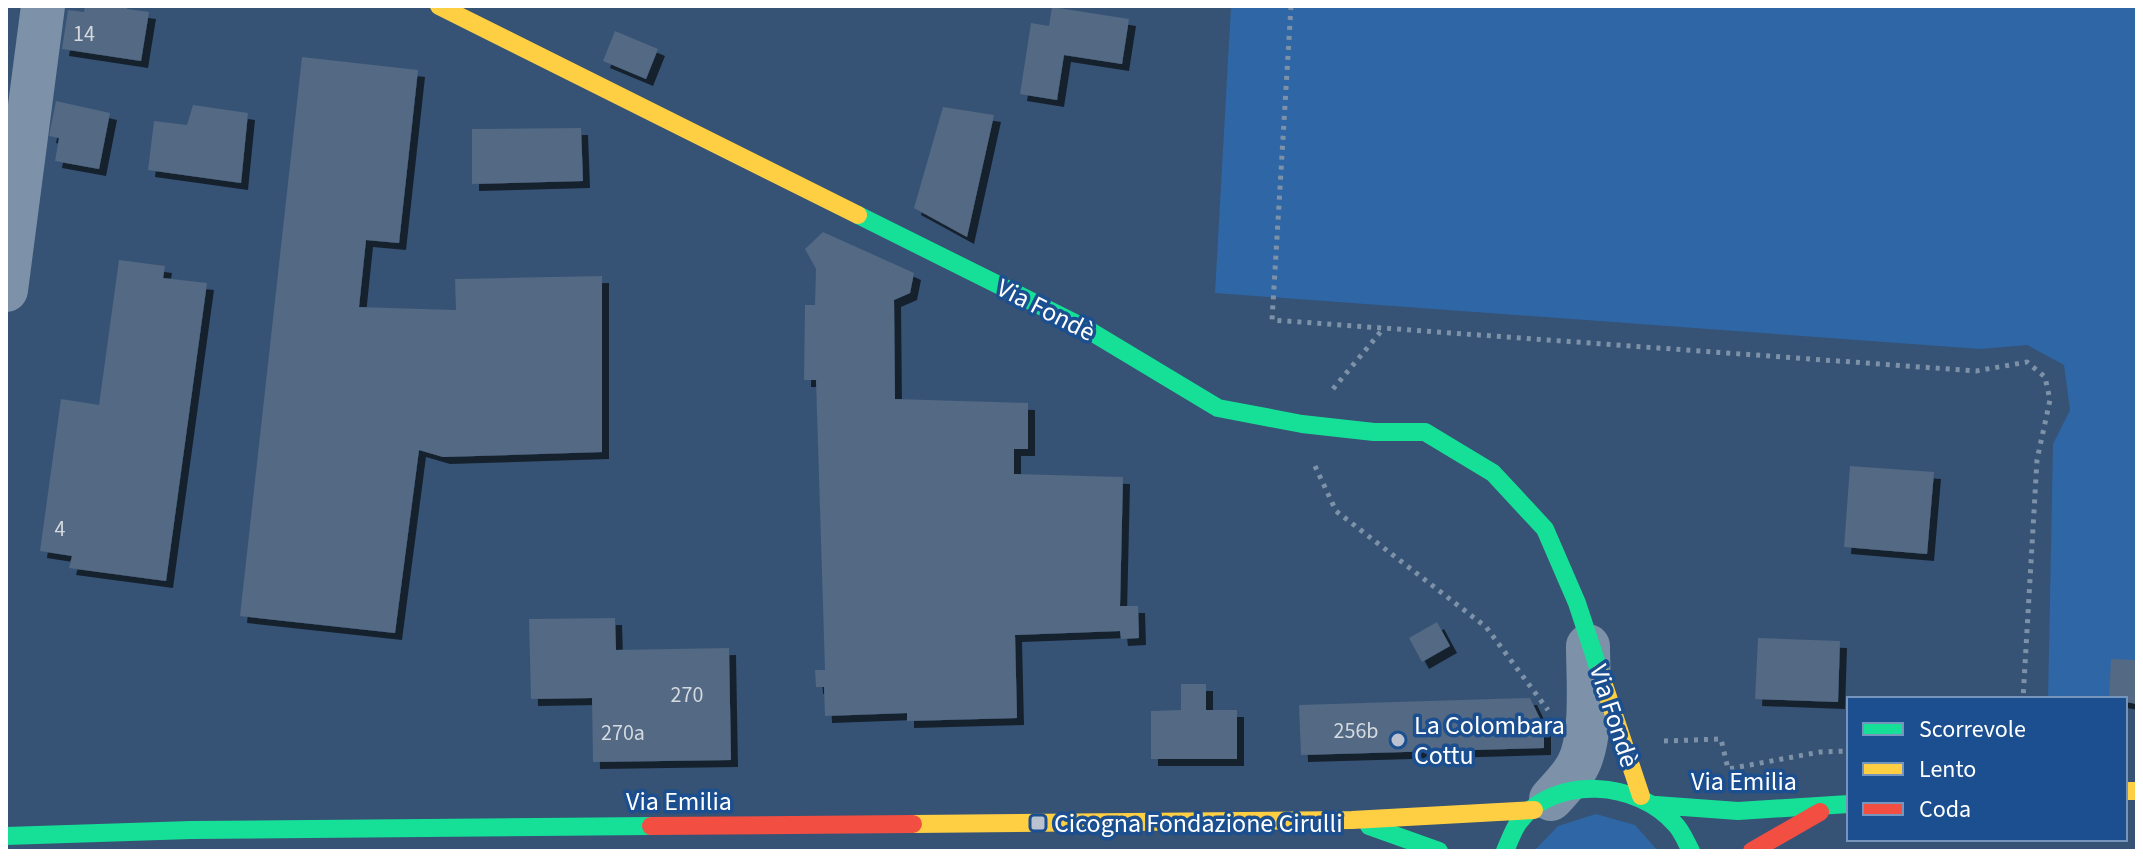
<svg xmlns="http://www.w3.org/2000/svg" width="2143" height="857" font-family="'Source Sans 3',sans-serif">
	<defs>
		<filter id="shadow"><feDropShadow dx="7" dy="7" stdDeviation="0" flood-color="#0009"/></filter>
	</defs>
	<rect width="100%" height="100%" fill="#365274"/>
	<path fill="#2f66a5" d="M1231,6H2137V702L2048,699L2053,444L2070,410L2064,365L2027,345L1980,349L1215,293Z
		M1596,814L1635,825L1658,851H1534L1558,826Z"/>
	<path fill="#526984" filter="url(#shadow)" d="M85,6H128L127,9L149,12L141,61L62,49L68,10L84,12Z
		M1052,7L1129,19L1122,64L1064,55L1057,100L1020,94L1031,23L1049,26Z
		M615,31L658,49L646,79L603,61Z
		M302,57L418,70L399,243L366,240L359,307L456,310L455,279L602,276V452L443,457L419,450L395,633L240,616Z
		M56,101L110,113L99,169L55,161L59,138L49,136Z
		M193,105L248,113L241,183L148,170L154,121L187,125Z
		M943,107L994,115L967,237L914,208Z
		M581,128L583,181L472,184V129Z
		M823,232L914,273L910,293L894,300L895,399L1028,403V449H1014V474L1123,477L1120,606H1138L1139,638L1121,639L1120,631L1015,635L1017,718L907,721V713L825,716L824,687H816L815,670H825L816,380H804L805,305H815L816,269L805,249Z
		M119,260L165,266L163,278L207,283L166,581L69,568L72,556L40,551L61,399L99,405Z
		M1850,466L1934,472L1927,554L1844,547Z
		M615,618L616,650L729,648L731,760L593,762L592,698L531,699L529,619Z
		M1437,622L1450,646L1422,662L1409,638Z
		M1758,638L1840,641L1838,702L1755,699Z
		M2111,659L2137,660V704L2109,699Z
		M1181,684H1206V710H1237V759H1151V711L1181,710Z
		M1530,698L1544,727V748L1301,755L1299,705Z"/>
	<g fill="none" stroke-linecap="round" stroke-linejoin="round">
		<path stroke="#7d92a8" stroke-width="5" stroke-dasharray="4 6" stroke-linecap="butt" d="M1291,6L1272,320L1976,371L2027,362L2045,377L2050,400L2037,460L2023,699
			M1333,389L1383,329
			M1315,466L1336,511L1486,627L1548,710
			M1664,741L1721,739L1728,769L1820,752L1849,751"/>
		<path stroke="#7d92a8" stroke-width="44" d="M6,290L43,6
			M1551,799C1559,790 1569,780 1575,770C1594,742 1588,680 1588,646"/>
		<path stroke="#16e098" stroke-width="18" d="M858,215L1085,328L1218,408L1302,424L1374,432H1425L1493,473L1545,529L1577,603L1600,673
			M1656,805L1738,811L1849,804
			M1369,826L1439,851
			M6,836L191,830L651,826
			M1505,851C1509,842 1513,830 1519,822C1555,774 1638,781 1675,824C1682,831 1686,842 1691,851"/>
		<path stroke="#ffcf43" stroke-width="18" d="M439,6L858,215
			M1600,673L1641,796
			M2125,791H2137
			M913,824L1352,820L1534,810"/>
		<path stroke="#f24e42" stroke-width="18" d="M651,826L913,824
			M1752,851L1820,812"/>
	</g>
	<g fill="#b9c2ce" stroke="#1b4f8f" stroke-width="3">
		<circle cx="1398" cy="740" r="8"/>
		<rect x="1030" y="815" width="16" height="16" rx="4"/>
	</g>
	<g text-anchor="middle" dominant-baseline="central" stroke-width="7" stroke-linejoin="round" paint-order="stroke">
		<g font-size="22" fill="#d4dae0">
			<text x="84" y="34">14</text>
			<text x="60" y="529">4</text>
			<text x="687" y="695">270</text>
			<text x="1356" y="731">256b</text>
			<text x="623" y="733">270a</text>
		</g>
		<g font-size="26" fill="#fff" stroke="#1b4f8f">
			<text transform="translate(1046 310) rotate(27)">Via Fondè</text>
			<text transform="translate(1614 716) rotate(72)">Via Fondè</text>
			<text x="1744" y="781">Via Emilia</text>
			<text x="679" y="801">Via Emilia</text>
		</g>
		<g font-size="26" fill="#fff" stroke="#1b4f8f" text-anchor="start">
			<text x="1414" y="725">La Colombara<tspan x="1414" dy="30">Cottu</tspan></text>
			<text x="1054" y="823">Cicogna Fondazione Cirulli</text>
		</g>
	</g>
	<rect width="2143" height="857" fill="none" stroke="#ffffff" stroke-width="16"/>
	<rect x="1847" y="697" width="280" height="144" fill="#1b4f8f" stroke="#7695bc" stroke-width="2"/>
	<rect x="1863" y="723" width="40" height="12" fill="#16e098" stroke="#7695bc" stroke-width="2"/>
	<text x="1919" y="737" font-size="24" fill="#ffffff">Scorrevole</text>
	<rect x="1863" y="763" width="40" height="12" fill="#ffcf43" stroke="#7695bc" stroke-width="2"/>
	<text x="1919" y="777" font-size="24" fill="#ffffff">Lento</text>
	<rect x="1863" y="803" width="40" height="12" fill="#f24e42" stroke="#7695bc" stroke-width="2"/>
	<text x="1919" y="817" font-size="24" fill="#ffffff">Coda</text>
</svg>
